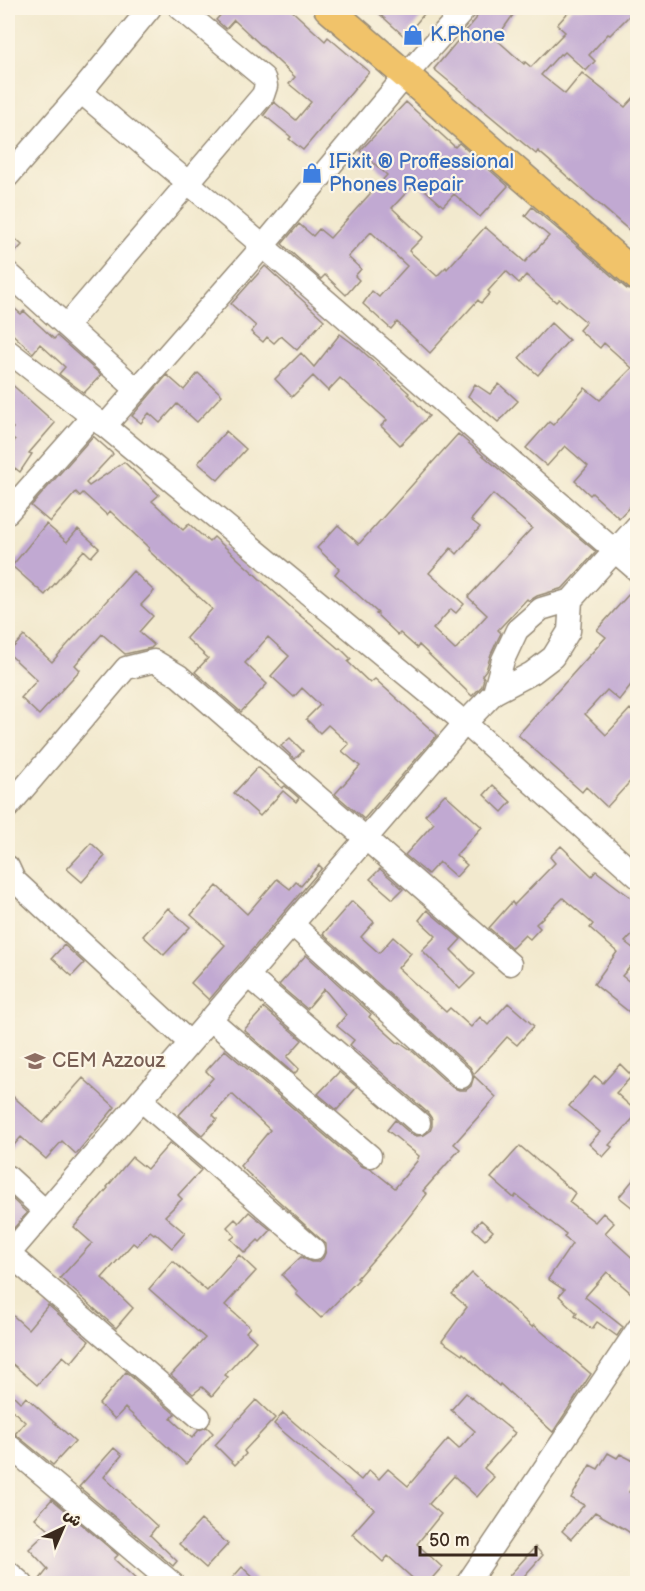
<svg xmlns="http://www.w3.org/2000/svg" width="645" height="1591" font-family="'Balsamiq Sans','Playpen Sans Arabic',sans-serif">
	<rect width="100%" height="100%" fill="#fcf5e5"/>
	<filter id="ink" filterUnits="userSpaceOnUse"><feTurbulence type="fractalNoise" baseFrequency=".0167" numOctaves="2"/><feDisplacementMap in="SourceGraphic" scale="12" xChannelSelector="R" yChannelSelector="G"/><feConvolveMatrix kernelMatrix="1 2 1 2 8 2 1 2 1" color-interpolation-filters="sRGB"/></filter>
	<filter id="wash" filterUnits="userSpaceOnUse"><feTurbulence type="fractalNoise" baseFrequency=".008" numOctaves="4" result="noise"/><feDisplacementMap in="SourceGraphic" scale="24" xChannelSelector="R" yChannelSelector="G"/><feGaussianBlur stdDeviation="1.35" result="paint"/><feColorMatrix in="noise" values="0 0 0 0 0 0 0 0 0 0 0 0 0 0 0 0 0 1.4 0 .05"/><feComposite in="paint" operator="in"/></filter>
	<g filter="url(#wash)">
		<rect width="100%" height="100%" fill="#f2e9ce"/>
		<g id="blocks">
			<path fill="#c1a9d2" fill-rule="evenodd" d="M220,8H289L325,41L328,37L369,72L303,150L289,139L291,137L264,115L274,102L296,120L311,102L289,84L295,77L234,20L226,29L216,20L224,11Z
				M373,8H429L405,37Z
				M479,8H518L496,39L524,64L525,62L531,67L565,32L557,25L572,8H637L610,35L608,34L589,55L595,61L586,71L565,52L562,55L560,54L541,75L565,94L582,73L625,107L638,93V238L538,151L536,154L434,69L476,19Z
				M406,102L455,147L459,143L508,186L480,217L454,194L443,206L416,182L392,208L423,237L409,251L437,276L446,267L447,269L485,227L525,262L549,236L525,216L532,207L627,289L638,293V498L619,518L592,493L590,495L575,481L588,466L565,446L547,466L526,448L549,422L553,425L585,388L600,400L632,368L604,343L600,348L579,330L586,322L559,299L556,302L526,275L519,283L506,271L488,291L490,293L481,303L478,300L430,353L397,322L391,329L363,304L372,291L379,297L407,266L371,232L348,257L361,269L355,276L359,280L346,295L325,275L321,279L282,244L299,224L313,236L319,229L330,238L387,175L360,151Z
				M8,232L22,245L8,260Z
				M265,266L324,320L297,350L281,336L274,343L267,337L263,342L251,332L256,326L231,304Z
				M8,303L21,314L24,311L54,339L57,336L101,375L84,393L59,374L65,367L40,344L33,353L8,330Z
				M551,323L569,340L538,375L519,358Z
				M340,334L359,348L409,393L408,394L429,416L400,445L381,426L387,420L340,378L328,391L313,376L292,397L275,379L301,353L314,367Z
				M198,373L222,395L197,422L177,404L160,423L149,413L141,423L132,416L167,375L184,390Z
				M8,381L55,423L29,453L32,454L20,472L15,468L8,477V451L15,440L8,434L13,428L8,422Z
				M475,384L490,394L499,384L518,401L498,422L468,396Z
				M226,431L246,449L218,480L198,463Z
				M458,434L596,552L563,588L537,596L529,601L527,599L498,630L501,633L491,654L486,670L482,675L484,678L482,686L472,696L419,645L417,648L400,633L398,635L376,614L378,613L335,574L339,569L317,548L338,525L359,544ZM493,494L532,528L468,597L487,615L455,650L433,629L451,609L456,613L464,604L429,573L451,548L457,554L480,527L471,520Z
				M93,436L113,454L86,483L89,486L124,462L159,495L152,501L183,530L189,524L209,542L214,537L295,611L339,649L340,648L351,659L348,662L370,683L375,679L437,735L364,819L335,794L360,766L342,751L349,744L328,725L320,733L306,719L320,705L302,688L294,697L271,676L289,656L268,637L245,663L267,684L241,712L195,672L208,658L186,638L212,609L148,550L149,548L110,511L107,515L83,493L80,496L76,492L50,522L31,506Z
				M46,524L67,542L78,529L99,548L91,557L84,550L45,595L12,566Z
				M133,571L154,591L141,605L153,616L139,632L154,645L151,648L125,654L102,634L75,665L80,670L39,715L21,698L37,680L8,653L24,636L52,662Z
				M638,584V676L619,700L607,690L585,714L606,735L630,709L638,716V773L607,807L586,787L582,792L518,735L606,637L597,630Z
				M290,738L303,751L295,759L281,746Z
				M258,767L282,788L285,786L299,798L296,802L283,791L260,816L234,793Z
				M493,785L511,802L502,812L484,795Z
				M445,794L482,827L456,855L467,865L456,877L439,862L428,874L405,855L434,823L425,815Z
				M91,843L105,856L82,882L67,869Z
				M561,846L592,876L596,871L638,903V928L625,942L638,952V958L622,976L638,988V1019L594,984L617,952L590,928L593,924L563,898L536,924L540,928L530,939L525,935L512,948L489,928L512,902L514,905L555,863L550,857Z
				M319,865L322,868L209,1000L191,983L225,945L191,915L217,886L247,914L277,879L290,889L296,882L301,886Z
				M380,869L403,889L393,899L370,879Z
				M352,901L374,922L361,937L379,953L393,937L411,953L398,968L446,1012L450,1008L471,1027L480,1017L488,1025L508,1003L534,1026L517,1045L507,1037L474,1074L470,1067L323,934Z
				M168,908L190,927L164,955L143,936Z
				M427,910L461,939L451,950L475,974L460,989L422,950L436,936L419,920Z
				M64,945L84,963L72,976L52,958Z
				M306,955L371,1014L369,1017L398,1043L400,1042L411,1050L452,1087L459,1090H466L471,1086L474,1076L496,1097L454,1144L460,1149L423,1191L427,1194L394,1236L357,1278L359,1279L321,1318L296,1294L298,1292L282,1275L301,1257L311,1262H318L323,1258L326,1251V1244L240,1166L270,1130L232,1094L213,1115L217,1119L202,1135L179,1115L213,1078L206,1071L225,1050L361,1166L371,1169L395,1188L417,1161L419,1156L387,1130L395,1120L411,1134L417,1136L424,1135L430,1131L432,1126V1119L428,1113L350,1045L354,1040L337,1026L346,1015L324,989L307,1009L279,985Z
				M264,1008L302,1040L287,1057L299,1069L294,1074L244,1030Z
				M620,1064L632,1076L616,1093L638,1113L609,1145L612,1147L603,1157L589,1144L600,1132L569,1106L595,1076L603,1083Z
				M339,1072L357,1087L337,1110L318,1094Z
				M83,1078L115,1107L76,1154L62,1141L46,1159L21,1137L8,1152V1092L43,1123Z
				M170,1143L201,1170L178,1195L182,1199L165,1216L185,1233L172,1248L155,1233L154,1234L150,1231L137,1246L133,1243L102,1278L133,1308L116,1328L60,1278L92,1243L74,1227L108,1188L107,1187L132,1157L147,1169Z
				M520,1146L575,1193L569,1202L595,1222L603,1213L614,1223L605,1233L638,1263V1299L607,1272L585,1297L623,1327L617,1336L597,1322L592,1329L575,1316L577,1313L559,1296L564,1290L548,1279L572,1244L564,1237L566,1234L516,1195L514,1198L491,1178Z
				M638,1174V1212L619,1197Z
				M8,1195L27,1213L8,1235Z
				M249,1212L271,1230L260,1242L258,1240L245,1253L231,1239L235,1236L227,1227L235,1219L239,1223Z
				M481,1220L493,1231L485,1240L473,1229Z
				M239,1255L256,1271L225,1305L250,1327L246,1332L256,1341L225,1375L228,1377L212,1396L202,1387L193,1394L171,1375L205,1338L149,1289L173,1261L207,1291Z
				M472,1273L532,1327L534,1325L591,1374L553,1432L500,1384L499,1386L463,1353L462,1355L442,1341L467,1307L452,1294Z
				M48,1305L89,1341L71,1363L63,1356L37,1385L8,1360V1311L28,1329Z
				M126,1372L175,1414L171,1419L192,1438L199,1430L207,1427L213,1433L186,1464L125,1408L115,1419L99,1404Z
				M8,1390L21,1403L26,1397L75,1441L53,1465L15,1434L25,1422L8,1406Z
				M466,1393L515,1433L484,1468L494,1477L477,1497L454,1476L429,1504L441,1514L417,1544L442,1567L427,1584H419L388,1556L383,1562L352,1534L374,1509L274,1424L283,1413L361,1480L369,1470L379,1479L388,1469L408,1486L448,1439L459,1449L475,1431L451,1410Z
				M256,1400L275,1418L244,1451L246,1454L235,1465L215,1445Z
				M114,1448L122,1455L104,1477L157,1526L150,1535L177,1561L173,1566L79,1487Z
				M608,1453L617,1458L620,1454L638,1463V1477L629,1492L638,1498V1539L626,1530L595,1512L571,1539L562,1531L584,1505L571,1498L590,1465L598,1469Z
				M52,1499L118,1555L114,1559L140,1583L145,1578L151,1584H36L48,1569L29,1549L49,1530L35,1518Z
				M201,1520L228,1544L206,1568L179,1544Z
				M535,1547L543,1555L517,1584L509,1576Z
				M242,1567L260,1584H227Z"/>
		</g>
	</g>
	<g filter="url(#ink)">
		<use href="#blocks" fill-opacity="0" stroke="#968a76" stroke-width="1.5"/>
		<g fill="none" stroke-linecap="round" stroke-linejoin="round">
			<g stroke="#968a76" stroke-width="25">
				<path id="minor" d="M466,8L406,75L263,246L105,426L465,723L638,877
					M81,92L263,246L638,571
					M8,176L81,92L150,8
					M8,273L137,390
					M66,326L263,95L266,86L264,78L180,8
					M8,351L103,425
					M8,512L92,417
					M494,693L503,660L517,630L541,609L571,600L638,525
					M8,807L126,668L154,661L179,676L510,964
					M8,867L14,880L190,1043
					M292,924L461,1077
					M248,976L419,1123
					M210,1019L370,1156
					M141,1100L313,1249
					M8,1177L45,1211
					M9,1254L199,1417
					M8,1255L465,723L494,693L532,673L553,657L569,631L571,600
					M8,1445L173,1584
					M8,1572L22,1584
					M467,1584L638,1329"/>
			</g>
			<g stroke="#968a76" stroke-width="31">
				<path id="major" d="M328,8L638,277"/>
			</g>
			<use href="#minor" stroke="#fff" stroke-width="22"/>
			<use href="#major" stroke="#f1c36a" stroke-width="28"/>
		</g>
	</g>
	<defs>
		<g id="shop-bare" transform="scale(1.62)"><path d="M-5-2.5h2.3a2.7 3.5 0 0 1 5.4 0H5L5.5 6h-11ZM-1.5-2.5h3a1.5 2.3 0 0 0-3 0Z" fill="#3f7fe0" stroke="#fcf5e5" stroke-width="2.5" paint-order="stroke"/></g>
		<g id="school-bare" transform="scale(1.62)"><path d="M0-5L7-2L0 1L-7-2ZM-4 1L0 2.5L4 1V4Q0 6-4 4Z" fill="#8d6e63" stroke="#fcf5e5" stroke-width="2.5" paint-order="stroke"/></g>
	</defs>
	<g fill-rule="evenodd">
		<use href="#shop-bare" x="413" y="35"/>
		<use href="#shop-bare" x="312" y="173"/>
		<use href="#school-bare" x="35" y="1061"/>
	</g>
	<g text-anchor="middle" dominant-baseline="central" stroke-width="4.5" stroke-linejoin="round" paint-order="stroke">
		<g font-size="20" fill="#366cbe" stroke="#fcf5e5" text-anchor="start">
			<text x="430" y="35">K.Phone</text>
			<text x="329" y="162">IFixit ® Proffessional<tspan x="329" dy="23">Phones Repair</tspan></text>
		</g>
		<g font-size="20" fill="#785e54" stroke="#fcf5e5" text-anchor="start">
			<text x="52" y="1061">CEM Azzouz</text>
		</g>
	</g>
	<rect width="645" height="1591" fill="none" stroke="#fcf5e5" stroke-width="30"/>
	<g transform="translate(63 1528) rotate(44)" stroke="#fcf5e5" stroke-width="4.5" paint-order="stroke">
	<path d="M0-4.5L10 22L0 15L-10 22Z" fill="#3b2a1e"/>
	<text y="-9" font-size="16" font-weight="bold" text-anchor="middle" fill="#3b2a1e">ش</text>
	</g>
	<path d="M420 1546v9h116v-9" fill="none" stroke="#3b2a1e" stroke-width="3"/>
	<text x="429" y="1546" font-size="18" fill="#3b2a1e" stroke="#fcf5e5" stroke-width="4.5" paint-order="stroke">50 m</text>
</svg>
